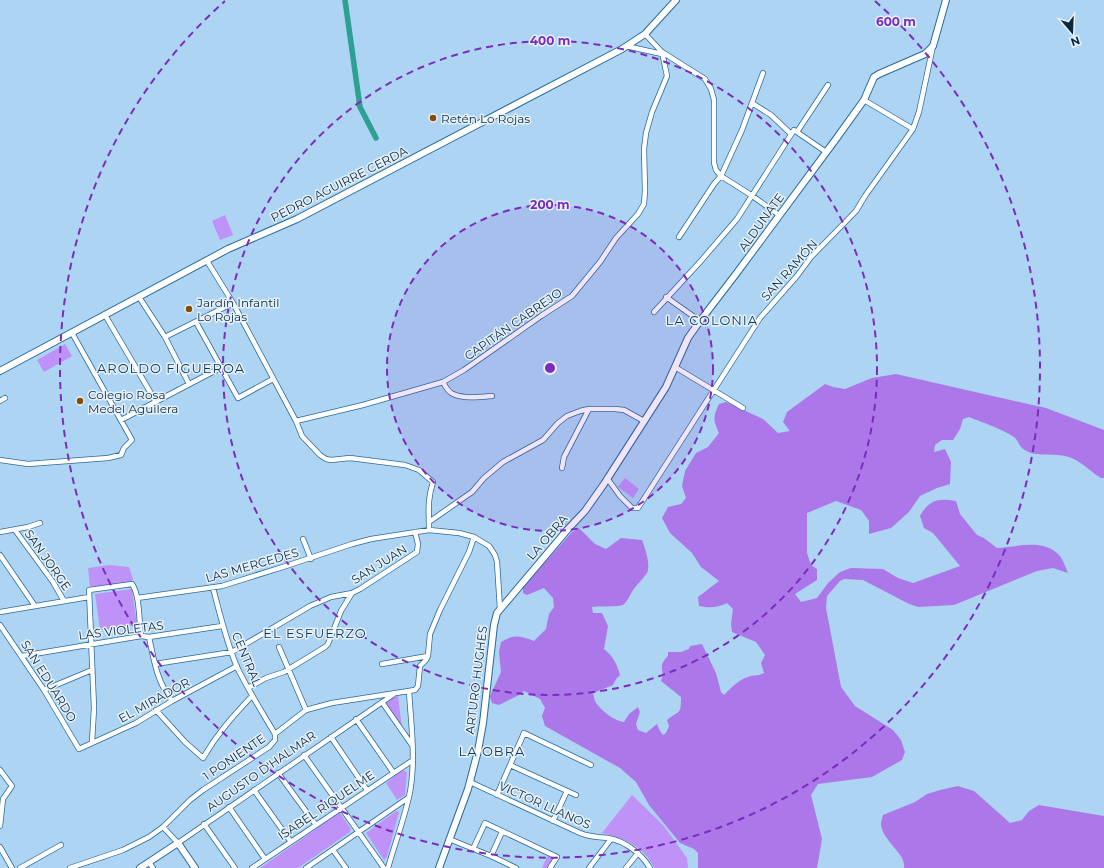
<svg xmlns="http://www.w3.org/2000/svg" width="1104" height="868" font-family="Montserrat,sans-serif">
	<rect width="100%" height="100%" fill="#aed4f4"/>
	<path fill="#bf92f7" d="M225,215L233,235L220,240L212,221Z
		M65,344L72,356L44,372L37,360Z
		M625,478L639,489L633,498L618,487Z
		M109,565L129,567L133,579L131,582L90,587L88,568Z
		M132,589L137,625L100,630L95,594Z
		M395,696H398L402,728L385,702Z
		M402,770L407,772L405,795L397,800L386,783Z
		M632,795L663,825L672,837L687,858L688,868H654C645,847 624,838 602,833Z
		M396,811L399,812L387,857L384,860L366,833Z
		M336,812L340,813L351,829L350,832L298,868H260L316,829L315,827Z
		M549,853L556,856L552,868H542Z"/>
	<path fill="#ab77e9" d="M896,374L1046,408L1104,430V478H1101C1089,471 1080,459 1065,456C1051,453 1036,458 1023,449C1019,446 1018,440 1014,437C1000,428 984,423 969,417L963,419L960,429L953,440H942L935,445L934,452L945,449L951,462L950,484L937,488L920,496L909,512L891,528L869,534V521L861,510L836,501L807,513V553L811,565L817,569V580L795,594L801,602L817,598L828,583L840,572L851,568L883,569L898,578L913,583L960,566L933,533L924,528L920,516C929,500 938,498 956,501L960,514L977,535L984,538L997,548C1017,547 1044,538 1060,556C1063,560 1066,568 1068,573L1053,568L1037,571L954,605L918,607L909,604L863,580L844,579L840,581L827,596L826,608L841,687L855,706L893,730L901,740L905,752L902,760L872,777L818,784L811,795L822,839L817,868H698V853L694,849L680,843L649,805L636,782L620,768L545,726L542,716L545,708L540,699L524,691L519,695L499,705L492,703L490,696L501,672L499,652L501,642C514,634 520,636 534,641L546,629L549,614L554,607L553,598L544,588L527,595L523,593V587L572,532L579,528L595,544L606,549L621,538L642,540C645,548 651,565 647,573C643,579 637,584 633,590C630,595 627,602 623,605C620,607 598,606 592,607L593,613H602L608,626L604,649C613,656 617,664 620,675L616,679L613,685L593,693C594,696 594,700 596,703C602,711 614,721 624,722L629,714L638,707L640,712L636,724L638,730L646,733L657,724L660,731L663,735L666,733L669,726L667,720C679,710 681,716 681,697L661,681C666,669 656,668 668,656V652H681L689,649L690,646L702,644L716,673L721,692L724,695C731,688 738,680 748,677C754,674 756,677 764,673L761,663L765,655L756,642L732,632L731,624L733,609L727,603C717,608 709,608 699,606L698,597L719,581L701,567L692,553L670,533L662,518L668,507L681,504L686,498L682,486L685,471L696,453L708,447L719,433C713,420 713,417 719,404L726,402L763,419L778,433L790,431L783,422L787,412L825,384L833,387L845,389L872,378Z
		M958,786L974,791L1010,823L1022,820L1029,811L1039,805L1104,816V868H904C907,854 882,841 881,824C881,822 882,818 883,815L915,802L927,794L940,790Z"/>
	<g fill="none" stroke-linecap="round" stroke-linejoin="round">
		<path stroke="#2da092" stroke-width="5.5" d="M345,0L360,107L376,138"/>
		<g stroke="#286a99" stroke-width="6">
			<path id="minor" d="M645,34L662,52L705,79L711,89L714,100V163L716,170L721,176L751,195L779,215
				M626,46L662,54
				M864,100L913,129
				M752,103L771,115L790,133
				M797,132L828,85
				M679,237L714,184L721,176L742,130L763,73
				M207,261L233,303L296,421L302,436L320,455L326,459L331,460L350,458L405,465L419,470L433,482C427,501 429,511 429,530
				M139,297L165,337L189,384
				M666,297L700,321
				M654,312L700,262L737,219L794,130L826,152
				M105,315L156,402
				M196,322L238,398L273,379
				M165,337L233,303
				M675,367L743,408
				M443,382C445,386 448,392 453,394C464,399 480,397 492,396
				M0,401L5,398
				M121,420L222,367
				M296,421L363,405L443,382L464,370L541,316L572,296L600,262L616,238L638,214L644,204L645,191L644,149L646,133L652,112L667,76L662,52
				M0,460L28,464L108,458L121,455L124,448L132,440L72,333
				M562,468L564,457L589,409
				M607,478L620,496L632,508H638L760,318L797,276L811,257L856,211L865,196L913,129L919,112L933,46
				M429,522L472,492L484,478L503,462L543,440L558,423L567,416L580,411L589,409H615L624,410L644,421
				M15,530L53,582L64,601
				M0,532L28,527L40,523
				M303,539L311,559
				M0,555L35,606
				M213,588C220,614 226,641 237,667C248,690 262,712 275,734
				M137,598L222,586L286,566L352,544L371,539L429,530L459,533L474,537L489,546L495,555L497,562L500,609
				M0,612L89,597
				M0,625L44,690L79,749L136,723L172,701L237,666
				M149,637C154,661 157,682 172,701
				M279,647L306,710
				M22,656L141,636L149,637L222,626
				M155,664L232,652L310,606L331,597L352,593L360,589L417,552L418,544L415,532
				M382,664L428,656
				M248,688L266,678L284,672L325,647L328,644L341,611L352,593
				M44,690L92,670
				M382,702L412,745
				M156,710L185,742L203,758C217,734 233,716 252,696
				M356,719L393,772
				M331,737L367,790
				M92,742L94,708L89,590L132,584C140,595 139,622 141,636
				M304,755L384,868
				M510,765L576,795
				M0,770L12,786L3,799L0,826
				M278,773L316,825
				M470,782L580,833C589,837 598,837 608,838C625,841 641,853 650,868
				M254,790L291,842
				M497,795L524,733L591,765
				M229,807L265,859
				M553,821L567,791
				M204,824L235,868
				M163,827L178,843L394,694
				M449,839L491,856L516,868
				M0,847L12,868
				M473,849L485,823L557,857L550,868
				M333,850L346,868
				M491,856L502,832
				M149,862L153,868
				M20,868L61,845
				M70,868L123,850L149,837L163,827L190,800L203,790L269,747L275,740V734L306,710L332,703L415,690L418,686L420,666L426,660L428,656L430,634L440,610L469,552L474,537
				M252,868L413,760
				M306,868L408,798
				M388,868C395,843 405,817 410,792C416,759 411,724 409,691
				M589,868L611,839
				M626,868L638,853"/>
		</g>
		<g stroke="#286a99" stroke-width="8">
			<path id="tertiary" d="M0,371L228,249L297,219L622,49L645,34L676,0
				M140,868L178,843L195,868
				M439,868L468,789L478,751L483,723L494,625L497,613L568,529L585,511L604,484L666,387L688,338L700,321L736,274L836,139L864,100L874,77L879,74L925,54L933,46L946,0"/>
		</g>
		<use href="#minor" stroke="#fff" stroke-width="4.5"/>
		<use href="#tertiary" stroke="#fff" stroke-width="6"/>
	</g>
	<circle cx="550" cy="368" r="163" fill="#7b2cbf" fill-opacity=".12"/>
	<g fill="none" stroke="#7b2cbf" stroke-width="2" stroke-dasharray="7 5">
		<circle cx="550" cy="368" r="163"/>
		<circle cx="550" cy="368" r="327"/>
		<path d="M875 1A490 490 0 1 1 225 1"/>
	</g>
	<g fill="#864c01" stroke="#e5f2fc" stroke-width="1.5">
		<circle cx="433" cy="118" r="4"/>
		<circle cx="189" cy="309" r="4"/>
		<circle cx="80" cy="401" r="4"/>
	</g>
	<g text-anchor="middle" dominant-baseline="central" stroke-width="3" stroke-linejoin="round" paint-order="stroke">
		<g font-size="12" fill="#0d283c" stroke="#e5f2fc" text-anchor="start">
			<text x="441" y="118">Retén Lo Rojas</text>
			<text x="197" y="302">Jardín Infantil<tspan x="197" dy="14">Lo Rojas</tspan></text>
			<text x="88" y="394">Colegio Rosa<tspan x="88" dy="14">Medel Aguilera</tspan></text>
		</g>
		<g font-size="12" fill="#0d283c" stroke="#e5f2fc">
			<text transform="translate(339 184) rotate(-27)">PEDRO AGUIRRE CERDA</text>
			<text transform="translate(761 222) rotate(-54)">ALDUNATE</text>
			<text transform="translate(789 270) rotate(-48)">SAN RAMÓN</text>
			<text transform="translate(513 324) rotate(-35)">CAPITÁN CABREJO</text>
			<text transform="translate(547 537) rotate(-49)">LA OBRA</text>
			<text transform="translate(48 560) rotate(55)">SAN JORGE</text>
			<text transform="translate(379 564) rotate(-32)">SAN JUAN</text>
			<text transform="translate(252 565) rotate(-16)">LAS MERCEDES</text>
			<text transform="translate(121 630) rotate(-7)">LAS VIOLETAS</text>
			<text transform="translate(247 659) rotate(67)">CENTRAL</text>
			<text transform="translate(476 680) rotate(-83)">ARTURO HUGHES</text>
			<text transform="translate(49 681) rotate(58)">SAN EDUARDO</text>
			<text transform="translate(154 700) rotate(-29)">EL MIRADOR</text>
			<text transform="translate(234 757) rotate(-34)">1 PONIENTE</text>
			<text transform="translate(261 771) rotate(-35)">AUGUSTO D'HALMAR</text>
			<text transform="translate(326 805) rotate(-34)">ISABEL RIQUELME</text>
			<text transform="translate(545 805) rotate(24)">VICTOR LLANOS</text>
		</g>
		<g font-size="13" letter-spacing="1" fill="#12344d" stroke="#e5f2fc">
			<text x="712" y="320">LA COLONIA</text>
			<text x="171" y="368">AROLDO FIGUEROA</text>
			<text x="315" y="633">EL ESFUERZO</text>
			<text x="492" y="751">LA OBRA</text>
		</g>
	</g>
	<circle cx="550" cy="368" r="6" fill="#7b2cbf" stroke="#e5f2fc" stroke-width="2"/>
	<g font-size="12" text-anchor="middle" font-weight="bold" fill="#7b2cbf" stroke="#e5f2fc" stroke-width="3" stroke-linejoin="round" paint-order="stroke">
		<text x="896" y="26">600 m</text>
		<text x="550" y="45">400 m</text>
		<text x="550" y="209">200 m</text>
	</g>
	<g transform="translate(1072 32) rotate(161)" stroke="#e5f2fc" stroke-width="3" paint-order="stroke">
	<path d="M0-3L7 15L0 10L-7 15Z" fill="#0d283c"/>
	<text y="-6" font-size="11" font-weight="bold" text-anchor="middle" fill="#0d283c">N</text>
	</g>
</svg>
